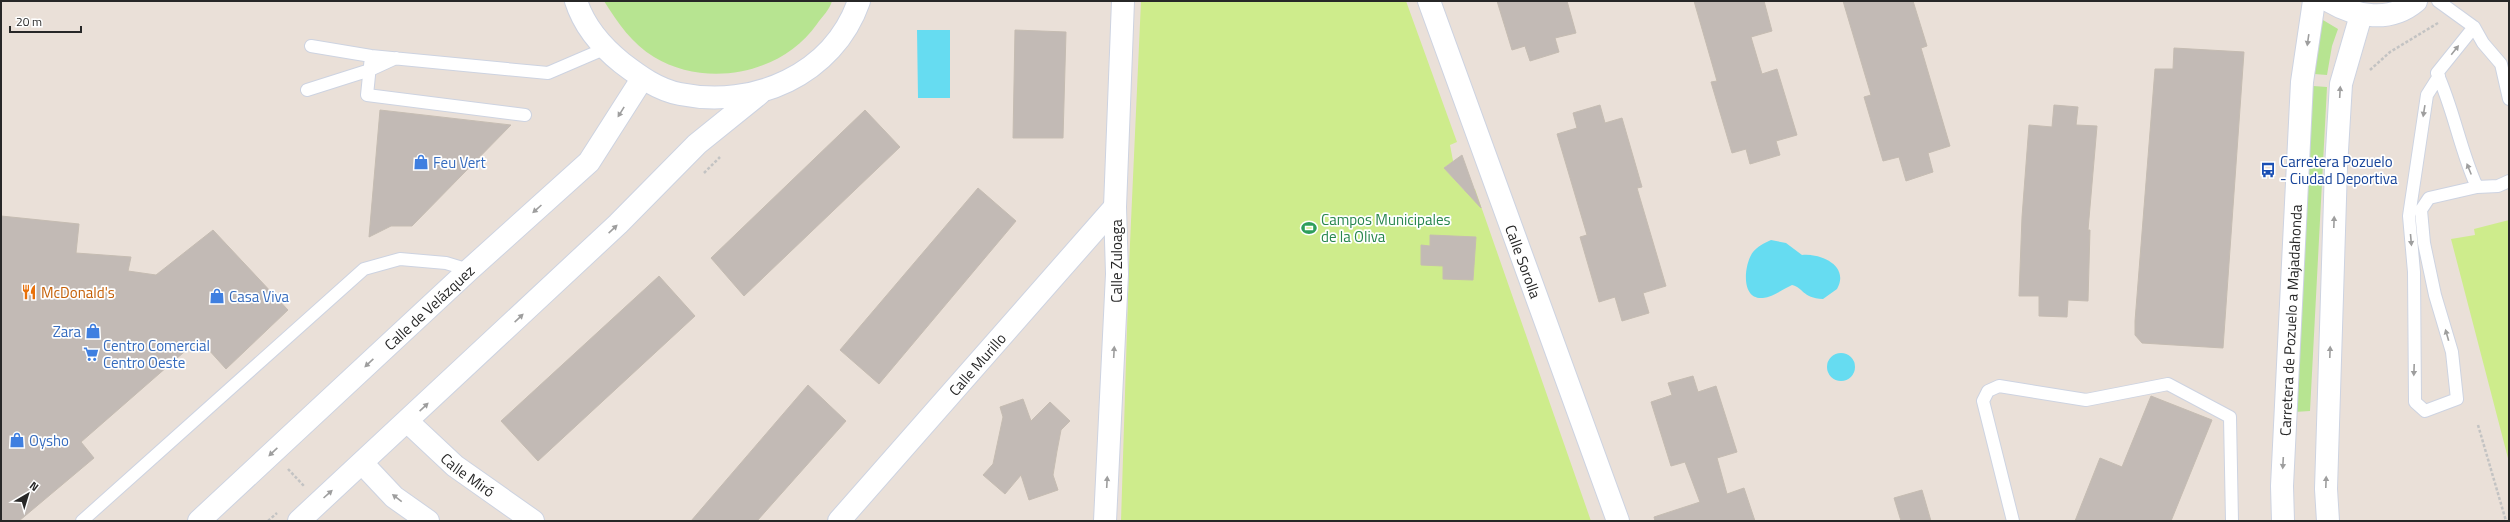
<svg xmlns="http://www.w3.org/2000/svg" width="2510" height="522" font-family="'Titillium Web',sans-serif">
	<rect width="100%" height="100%" fill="#eae0d8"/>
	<path fill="#b7e491" d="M604,1H832C830,9 822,17 817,24C782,74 707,89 654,57C632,44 618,23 604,1Z
		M2318,17L2338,29L2332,46L2327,75L2314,74Z
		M2313,86L2327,87L2310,411L2294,412Z"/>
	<path fill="#ceec8c" d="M1141,1H1406L1457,142L1450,145L1454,166L1449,164L1444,168L1464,190L1475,189L1591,521H1121L1129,266Z
		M2509,220V462L2451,239L2475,235L2474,229Z"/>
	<path fill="#66dcf1" d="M917,30H950V98H918Z
		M1771,240L1786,243L1802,255C1821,253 1850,266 1837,289L1823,299C1802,298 1803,287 1792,285C1783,289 1773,297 1763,298C1740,300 1744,264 1753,252C1757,247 1764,243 1771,240Z
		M1827 367a14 14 0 1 1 28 0a14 14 0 1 1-28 0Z"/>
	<path fill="#c2bab5" stroke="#c5bcb2" d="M1497,1H1567L1576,33L1555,38L1559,52L1530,61L1525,46L1512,50Z
		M1694,1H1764L1772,31L1751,37L1762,74L1777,69L1797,135L1776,141L1780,155L1750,164L1746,149L1732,153L1711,82L1717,81Z
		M1843,1H1913L1927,46L1921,48L1950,146L1928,153L1933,172L1906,181L1899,157L1883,161L1864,97L1871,95Z
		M1015,30L1066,32L1063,138H1013Z
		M2174,48L2244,52L2223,348L2142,343L2135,335V321L2155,69H2173Z
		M1600,105L1605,123L1622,118L1642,187L1637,188L1666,286L1643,293L1649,313L1622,321L1615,297L1599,302L1580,237L1587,235L1557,134L1577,128L1573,113Z
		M2054,105L2078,107L2076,125L2097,126L2088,230H2090L2088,301L2068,300L2067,317L2039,316V296H2019L2022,217L2029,125L2052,127Z
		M380,110L511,125L412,226H391L369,237Z
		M865,110L900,147L744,296L711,258Z
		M1462,155L1481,208L1444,168Z
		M978,188L1016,221L879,384L840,350Z
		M1,216L79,224L76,253L131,257L128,271L156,275L213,230L288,310L226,369L199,339L81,442L94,458L19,521H1Z
		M1430,235L1476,237L1473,280L1443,279V266L1421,265V245L1430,246Z
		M659,276L695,316L538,461L501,421Z
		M1693,376L1698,392L1716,386L1737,452L1717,458L1727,494L1744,488L1755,521H1655L1654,517L1700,502L1685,462L1671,466L1651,402L1672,395L1668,383Z
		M808,385L846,421L757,521H691Z
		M2151,396L2212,420L2171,521H2075L2100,458L2122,467Z
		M1023,399L1031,421L1050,402L1070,421L1061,430L1057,451L1053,475L1058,490L1029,500L1021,475L1005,494L983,475L993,464L1003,417L1000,407Z
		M1922,490L1931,521H1901L1894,498Z"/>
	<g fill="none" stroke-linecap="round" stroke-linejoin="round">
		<g stroke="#cdd3e1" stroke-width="14">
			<path id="lane" d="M2438,1L2474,27L2483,43L2501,64L2509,99
				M2474,27L2437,73C2454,110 2460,150 2477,187L2498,186L2509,181
				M311,46L371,56L548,73L604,49
				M371,56L367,95L525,115
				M2439,76L2427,95L2409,216L2414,272L2415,402L2425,411L2457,399L2452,352L2435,295L2424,243L2421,210L2429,198L2477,187
				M307,90L370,70L396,58
				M82,521L364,269L400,259L446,263L469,270
				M2013,521L1983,401L1988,391L1999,386L2086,400L2168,384L2230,417L2232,521"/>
		</g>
		<g stroke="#cdd3e1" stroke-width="24">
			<g id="street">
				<path d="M576,1C584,26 602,47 622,63C639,76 658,90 680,94C754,109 833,75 859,1"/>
				<path id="s1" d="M1429,1L1618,521"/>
				<path id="s2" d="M408,422L455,466L533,521"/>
				<path d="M362,463L394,497L428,521"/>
				<path id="s3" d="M199,521L469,270L589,162L642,79"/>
				<path d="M299,521L618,224L697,144L759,94"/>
				<path id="s4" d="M839,521L1115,207"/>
				<path d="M1105,521L1117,274L1115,207L1123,1"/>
			</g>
		</g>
		<g stroke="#cdd3e1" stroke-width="24">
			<g id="secondary">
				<path d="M2329,1C2356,17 2390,23 2416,1"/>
				<path id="s5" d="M2283,521L2282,486L2302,82L2314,1"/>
				<path d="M2328,521L2326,489L2336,167L2341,84L2361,15"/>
			</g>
		</g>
		<path stroke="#c3c3c3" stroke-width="2.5" stroke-dasharray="3 2" stroke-linecap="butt" d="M2370,70L2390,52L2438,23
			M704,173L720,157
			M2478,425L2506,521
			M288,469L304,486
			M268,521L277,513"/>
		<use href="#lane" stroke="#fff" stroke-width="12"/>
		<use href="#street" stroke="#fff" stroke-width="22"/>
		<use href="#secondary" stroke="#fff" stroke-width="22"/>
	</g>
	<defs><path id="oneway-solid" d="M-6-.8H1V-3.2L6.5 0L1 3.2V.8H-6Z"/></defs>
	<g fill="#9e9e9e">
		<use href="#oneway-solid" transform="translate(2308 40) rotate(98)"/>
		<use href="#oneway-solid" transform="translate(2455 50) rotate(-51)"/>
		<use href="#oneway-solid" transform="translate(2340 92) rotate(-87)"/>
		<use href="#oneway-solid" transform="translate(2424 111) rotate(99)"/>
		<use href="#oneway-solid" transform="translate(621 112) rotate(122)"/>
		<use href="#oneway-solid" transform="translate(2469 169) rotate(-112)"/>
		<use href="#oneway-solid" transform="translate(537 209) rotate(138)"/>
		<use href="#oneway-solid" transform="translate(2334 222) rotate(-88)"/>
		<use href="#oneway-solid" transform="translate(613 229) rotate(-43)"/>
		<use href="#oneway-solid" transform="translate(2411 240) rotate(85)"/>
		<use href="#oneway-solid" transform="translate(519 318) rotate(-43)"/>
		<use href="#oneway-solid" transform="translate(2447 335) rotate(-106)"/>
		<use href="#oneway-solid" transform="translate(1114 352) rotate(-87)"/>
		<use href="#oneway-solid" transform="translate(2330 352) rotate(-88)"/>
		<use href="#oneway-solid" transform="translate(369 363) rotate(137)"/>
		<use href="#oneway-solid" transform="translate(2414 370) rotate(92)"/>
		<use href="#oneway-solid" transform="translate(424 407) rotate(-43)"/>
		<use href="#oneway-solid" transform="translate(273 452) rotate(137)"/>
		<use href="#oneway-solid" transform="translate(2283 463) rotate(93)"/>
		<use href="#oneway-solid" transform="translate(1107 482) rotate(-87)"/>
		<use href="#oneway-solid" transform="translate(2326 482) rotate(-88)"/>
		<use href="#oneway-solid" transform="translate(328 494) rotate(-42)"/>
		<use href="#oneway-solid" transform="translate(397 498) rotate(-142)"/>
	</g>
	<defs>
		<g id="shop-bare" transform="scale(1.2)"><path d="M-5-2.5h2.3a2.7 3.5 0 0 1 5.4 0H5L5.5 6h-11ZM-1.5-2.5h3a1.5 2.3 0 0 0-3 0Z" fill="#3f7fe0" stroke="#fff" stroke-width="2.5" paint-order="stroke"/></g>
		<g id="bus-bare" transform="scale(1.2)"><path d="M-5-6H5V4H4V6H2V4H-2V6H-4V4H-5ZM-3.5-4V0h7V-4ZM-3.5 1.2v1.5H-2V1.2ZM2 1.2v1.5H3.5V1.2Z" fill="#1a4fb4" stroke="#fff" stroke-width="2.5" paint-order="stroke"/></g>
		<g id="stadium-bare" transform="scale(1.2)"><path d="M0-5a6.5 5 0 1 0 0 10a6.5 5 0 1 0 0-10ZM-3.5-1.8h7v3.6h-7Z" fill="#2e9e5b" stroke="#fff" stroke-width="2.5" paint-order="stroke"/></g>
		<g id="restaurant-bare" transform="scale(1.2)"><path d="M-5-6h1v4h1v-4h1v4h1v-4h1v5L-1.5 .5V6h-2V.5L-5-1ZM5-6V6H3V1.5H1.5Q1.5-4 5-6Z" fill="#e8710a" stroke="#fff" stroke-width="2.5" paint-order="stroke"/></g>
		<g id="supermarket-bare" transform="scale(1.2)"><path d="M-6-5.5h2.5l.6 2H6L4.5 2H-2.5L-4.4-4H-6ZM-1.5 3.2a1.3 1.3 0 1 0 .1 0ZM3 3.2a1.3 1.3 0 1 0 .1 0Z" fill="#3f7fe0" stroke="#fff" stroke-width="2.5" paint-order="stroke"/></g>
	</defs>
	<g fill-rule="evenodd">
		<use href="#shop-bare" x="421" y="162"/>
		<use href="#bus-bare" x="2268" y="170"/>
		<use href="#stadium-bare" x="1309" y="228"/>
		<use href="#restaurant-bare" x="29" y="292"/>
		<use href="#shop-bare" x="217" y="296"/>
		<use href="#shop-bare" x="93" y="331"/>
		<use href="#supermarket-bare" x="91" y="354"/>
		<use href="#shop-bare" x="17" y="440"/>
	</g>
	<g text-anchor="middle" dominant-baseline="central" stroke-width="3.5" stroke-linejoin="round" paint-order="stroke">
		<g font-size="15" fill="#164399" stroke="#fff" text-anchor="start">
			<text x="2280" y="161">Carretera Pozuelo<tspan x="2280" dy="17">- Ciudad Deportiva</tspan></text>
		</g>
		<g font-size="15" fill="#366cbe" stroke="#fff" text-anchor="start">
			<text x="433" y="162">Feu Vert</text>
			<text x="229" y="296">Casa Viva</text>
			<text x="81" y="331" text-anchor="end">Zara</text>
			<text x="103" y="345">Centro Comercial<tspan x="103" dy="17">Centro Oeste</tspan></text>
			<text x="29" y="440">Oysho</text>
		</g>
		<g font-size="15" fill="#27864d" stroke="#fff" text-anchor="start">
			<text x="1321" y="219">Campos Municipales<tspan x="1321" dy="17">de la Oliva</tspan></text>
		</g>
		<g font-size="15" fill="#272727" stroke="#fff">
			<text transform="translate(1116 261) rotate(-90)">Calle Zuloaga</text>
			<text stroke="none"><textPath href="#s1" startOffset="277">Calle Sorolla</textPath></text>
			<text stroke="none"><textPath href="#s3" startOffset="314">Calle de Velázquez</textPath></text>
			<text stroke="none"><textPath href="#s5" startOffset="201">Carretera de Pozuelo a Majadahonda</textPath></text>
			<text stroke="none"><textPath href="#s4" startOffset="209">Calle Murillo</textPath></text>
			<text stroke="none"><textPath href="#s2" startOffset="80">Calle Miró</textPath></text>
		</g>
		<g font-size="15" fill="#c56008" stroke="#fff" text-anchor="start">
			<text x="41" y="292">McDonald's</text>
		</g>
	</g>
	<rect width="2510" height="522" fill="none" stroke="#272727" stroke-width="4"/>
	<g transform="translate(28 494) rotate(38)" stroke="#ffffff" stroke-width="3" paint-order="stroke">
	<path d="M0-3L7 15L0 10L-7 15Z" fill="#272727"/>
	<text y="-6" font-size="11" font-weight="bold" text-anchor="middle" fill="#272727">N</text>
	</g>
	<path d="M10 26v6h71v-6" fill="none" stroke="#272727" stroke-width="2"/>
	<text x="16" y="26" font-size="12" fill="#272727" stroke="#ffffff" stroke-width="3" paint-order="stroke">20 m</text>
</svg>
